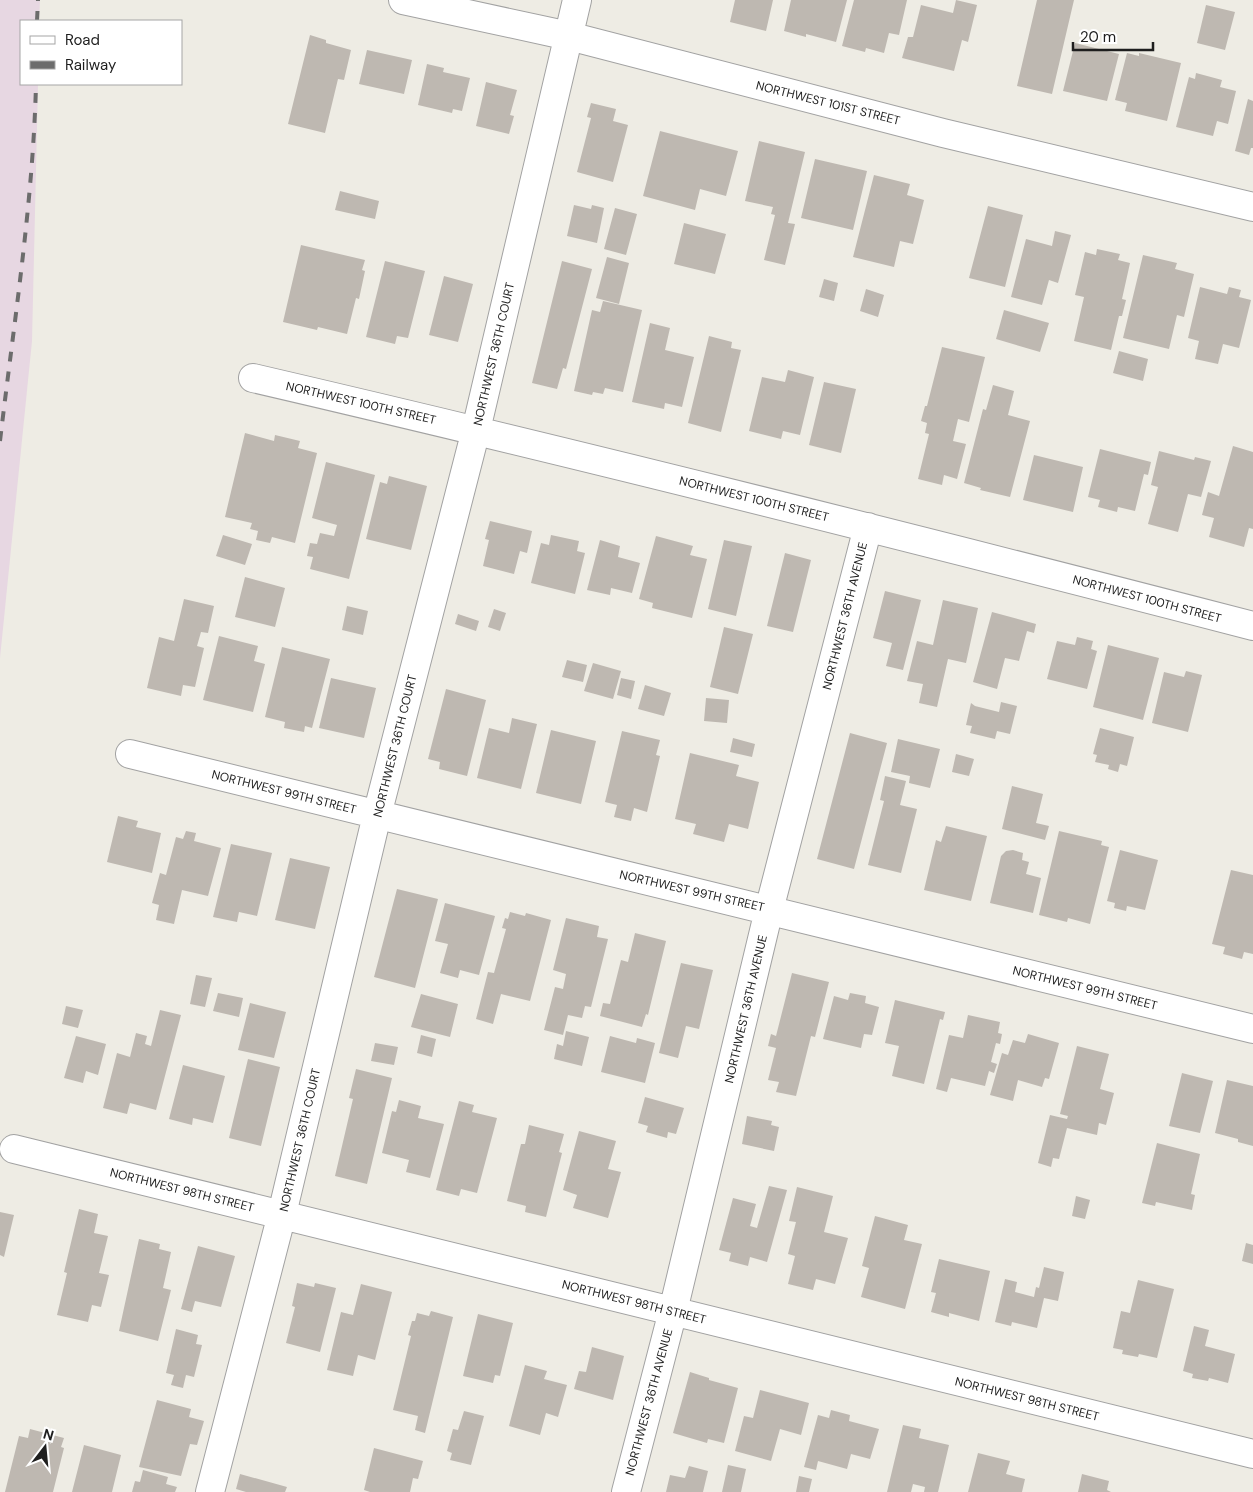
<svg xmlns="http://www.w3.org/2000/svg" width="1253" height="1492" font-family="'DM Sans',sans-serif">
	<rect width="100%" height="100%" fill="#eeece4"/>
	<path fill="#e7d7e2" d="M0,0H40L39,21H21V84H38L32,341L0,658Z"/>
	<path fill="#beb8b1" d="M735,0H773L766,31L730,22Z
		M791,0H847L836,42L806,34V37L784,31Z
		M854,0H907L899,35L889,33L884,53L866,48L865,52L842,46Z
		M956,0L977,5L968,42L962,40L954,71L902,58L908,37H913L921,5L953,13Z
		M1037,0H1074L1052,94L1017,86Z
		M1206,5L1235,12L1225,50L1197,43Z
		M310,35L326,40V43L351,50L344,80L338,79L325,133L288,124Z
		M1075,43L1119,54L1107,101L1063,91Z
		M367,50L412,60L404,94L359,84Z
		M1127,53L1139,56V53L1181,63L1167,121L1125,111L1127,103L1115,100Z
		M427,64L444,68L443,72L470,78L462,111L453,109L452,113L418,105Z
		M1196,73L1222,80L1220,87L1236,91L1228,124L1217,121L1213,136L1176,127L1189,77L1195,79Z
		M486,82L517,90L510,115L514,116L509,134L476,126Z
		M1248,99L1253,101V148H1251L1249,155L1235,151Z
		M591,103L616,109L613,121L628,125L613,182L577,172L591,118L587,117Z
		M660,131L738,151L726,196L700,189L695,210L643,196Z
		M759,141L805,152L788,223L795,224L785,265L764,260L775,215L771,214L773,207L745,201Z
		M815,159L867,171L853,230L801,218Z
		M874,175L910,184L907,195L924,200L913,244L900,241L894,267L853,257Z
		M340,191L379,201L375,219L335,210Z
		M574,205L591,209L592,205L604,208L597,243L567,236Z
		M988,206L1023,215L1005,287L969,278Z
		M615,208L637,214L626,255L604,249Z
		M684,223L726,234L715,274L674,264Z
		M1055,231L1071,235L1058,283L1049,280L1042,305L1011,297L1026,239L1052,246Z
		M301,245L365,260L362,270L365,271L359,299L356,298L347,334L318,327L317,330L283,322Z
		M1097,249L1120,254L1118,260L1130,263L1122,299L1126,300L1122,316H1119L1111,350L1074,341L1084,297L1075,295L1085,252L1096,255Z
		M1143,255L1177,263L1175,269L1194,274L1184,317L1177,315L1169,349L1123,338Z
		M607,257L629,263L619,304L596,298Z
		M385,261L425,271L408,338L397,336L395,344L366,337Z
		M562,261L592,269L566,369L563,368L557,389L532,383Z
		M444,276L473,284L458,342L429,335Z
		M824,279L838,283L834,301L819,297Z
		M1200,287L1227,294L1229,287L1241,290L1239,297L1251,300L1239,348L1223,344L1218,364L1195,359L1199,341L1188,338Z
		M866,289L884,295L878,317L860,311Z
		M603,301L642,310L623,392L605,388L603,394L593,392L592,395L574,391L592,310L600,312Z
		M1004,310L1049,323L1040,352L996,339Z
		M650,323L670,328L665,350L694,357L682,407L665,403L664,409L632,402Z
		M709,336L732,342L731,348L741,350L721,432L688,423Z
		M942,347L985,357L969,422L958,419L953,441L966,444L957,479L944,475L942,485L918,479L929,434L925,433L927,423L921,421L925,406H927Z
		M1119,351L1148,359L1143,381L1113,373Z
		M788,370L814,377L800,435L783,431L781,439L749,431L762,377L785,382Z
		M824,382L856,389L841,453L809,445Z
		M993,385L1014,391L1008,415L1030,421L1010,497L980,490L981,488L964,483L983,409L986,410Z
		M245,433L274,441L275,435L300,441L298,448L317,453L295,543L272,537L270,543L256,540L258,531L250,529L252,523L225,517Z
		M1233,446L1253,452V529L1249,528L1244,547L1209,537L1214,518L1202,515L1208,492L1219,496Z
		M1100,449L1151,462L1148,475L1144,474L1135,511L1118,507L1117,512L1098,507L1100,500L1088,497Z
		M1159,451L1194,460L1195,457L1211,461L1201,497L1188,494L1178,532L1148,524L1158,487L1151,485Z
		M1034,455L1083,467L1073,512L1023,500Z
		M326,462L375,475L349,579L310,569L313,557L307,556L310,543L317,544L320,533L334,536L337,525L312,518Z
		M389,476L427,486L411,550L366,539L380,482L387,484Z
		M490,521L532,531L527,553L520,551L514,574L483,566L489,540L485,539Z
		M223,535L252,544L245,565L216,556Z
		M551,535L579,541L577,551L585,553L575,594L531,583L541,543L549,545Z
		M656,536L693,546L690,555L707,559L692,618L652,608L653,603L639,599Z
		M600,540L620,546L618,557L640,563L632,593L611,588L610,595L587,590Z
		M724,540L752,546L736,616L708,609Z
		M785,553L811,560L793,632L767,626Z
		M245,577L285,588L275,627L235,617Z
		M885,591L921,600L903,670L886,666L892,643L873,638Z
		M184,599L214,606L208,633L201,632L197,646L204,648L195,687L183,685L181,696L147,688L159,637L174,641Z
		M943,600L978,608L966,663L948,659L937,707L919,703L923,684L907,681L917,641L933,645Z
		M347,606L368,611L363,635L342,630Z
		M494,609L506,613L500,631L488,627Z
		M992,612L1036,624L1034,633L1027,631L1019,661L1005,658L997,689L973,682Z
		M458,614L479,621L476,631L455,624Z
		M724,627L753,634L738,694L710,687Z
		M219,636L258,646L254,661L265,664L253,712L203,700Z
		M1077,637L1093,641L1091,649L1097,651L1087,689L1047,679L1057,641L1075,645Z
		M1108,645L1159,658L1143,720L1093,707Z
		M282,647L330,659L312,728L305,726L304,732L284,728L285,722L265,717Z
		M567,660L587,665L583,682L562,677Z
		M593,663L621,671L613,699L584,691Z
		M1186,671L1202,675L1188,732L1152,723L1164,672L1184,677Z
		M331,678L376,688L364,738L319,728Z
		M621,678L635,681L631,699L617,695Z
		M645,685L671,693L664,716L638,709Z
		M446,689L486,700L467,776L439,769L440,762L428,759Z
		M706,698L729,700L727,723L704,721Z
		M1001,702L1017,706L1010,734L997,731L995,739L970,733L972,726L966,725L971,703L975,706L999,712Z
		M512,718L537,724L521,789L477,778L489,728L509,733Z
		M1100,728L1134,737L1127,766L1120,764L1118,772L1108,769L1109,765L1095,762L1097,755L1093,754Z
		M551,730L596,741L581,804L536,793Z
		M622,731L660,740L656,755L660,756L647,812L634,808L631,821L614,817L617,805L605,802Z
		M850,733L887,743L854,869L817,859Z
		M733,738L755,744L752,757L730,752Z
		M898,739L940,749L930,788L909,783L910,776L891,772Z
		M690,753L739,765L736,776L759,782L748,829L729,824L724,842L693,834L696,824L675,819Z
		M956,754L974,759L969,776L952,772Z
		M885,776L906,781L900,805L917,809L901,873L868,865L884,801L880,800Z
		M1012,786L1043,794L1036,823L1049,826L1045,840L1002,829Z
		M118,816L138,821L136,827L161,833L152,873L107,862Z
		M946,826L987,836L971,901L924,890L936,840L941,842Z
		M186,831L196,833L194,841L221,848L208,896L182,890L174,924L156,920L159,905L152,903L160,873L166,875L176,837L183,839Z
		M1059,831L1102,841L1101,845L1109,847L1090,924L1068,918L1067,922L1039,915Z
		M231,844L272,853L257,916L239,912L237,922L213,917Z
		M1013,850L1023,853L1022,860L1029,862L1026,874L1041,878L1033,913L990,903L1001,856L1006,851Z
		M1120,850L1158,860L1145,910L1127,906L1126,911L1114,908L1115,903L1107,901Z
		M290,858L330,867L315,929L275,920Z
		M1231,870L1253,875V954L1244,952L1242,959L1223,954L1225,947L1212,944Z
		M397,889L438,899L415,988L374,977Z
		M445,903L495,916L479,975L460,970L458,978L440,973L448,944L435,941Z
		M510,912L525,916L526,913L551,920L530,1001L501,994L493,1024L476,1019L488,972L494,973L506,929L502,928L505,918L508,919Z
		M566,918L599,926L597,937L608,939L591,1007L585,1006L582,1018L568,1015L563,1035L544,1030L555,987L563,989L566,974L553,970Z
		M635,933L666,941L648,1015L646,1014L642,1027L600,1016L603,1003L610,1004L621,960L628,962Z
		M681,963L713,970L699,1029L686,1026L678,1058L659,1053Z
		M792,973L829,982L815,1037L811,1036L796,1096L776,1092L779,1082L768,1080L776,1048L768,1046L771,1034L776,1036Z
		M196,975L212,978L205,1007L190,1004Z
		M218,993L243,998L239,1017L213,1011Z
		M850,993L866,996L865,1003L879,1007L872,1035L864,1034L861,1048L823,1039L834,996L848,1000Z
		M421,994L458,1004L450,1037L411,1027Z
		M895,1000L945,1012L943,1020L940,1019L924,1084L892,1076L899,1046L885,1043Z
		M250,1003L286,1012L274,1058L238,1050Z
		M66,1006L83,1010L78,1028L62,1024Z
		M160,1010L181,1015L156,1110L130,1103L127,1114L103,1108L117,1053L130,1057L136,1033L147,1036L145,1044L151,1046Z
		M968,1015L1000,1022L998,1033L1002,1034L1000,1044L996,1043L991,1062L997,1064L994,1073L989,1071L985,1086L951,1078L947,1092L936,1089L949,1035L963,1038Z
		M566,1031L589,1037L582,1066L554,1059L557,1044L563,1046Z
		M1028,1034L1059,1043L1049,1079L1045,1078L1042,1087L1018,1080L1013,1101L990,1095L1002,1053L1008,1055L1013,1040L1025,1043Z
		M421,1035L436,1039L432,1057L417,1053Z
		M76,1036L106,1044L98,1075L86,1071L83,1083L64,1078Z
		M610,1036L636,1043L637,1038L655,1043L645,1083L601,1072Z
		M375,1043L398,1047L394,1065L371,1061Z
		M1077,1046L1109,1054L1100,1089L1114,1093L1106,1125L1099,1123L1097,1135L1067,1128L1059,1159L1053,1158L1051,1167L1038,1163L1050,1115L1067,1119L1068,1116L1060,1114Z
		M248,1059L280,1067L261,1146L229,1138Z
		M183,1065L225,1076L213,1123L193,1118L192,1125L169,1119Z
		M356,1069L392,1078L367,1184L335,1176L353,1099L349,1098Z
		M1182,1073L1213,1081L1200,1133L1169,1126Z
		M1227,1080L1253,1086V1146L1238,1142V1139L1215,1133Z
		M645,1097L684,1108L676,1134L668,1132L667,1138L646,1132L648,1126L638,1123Z
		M399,1100L421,1106L418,1118L444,1124L430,1178L406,1172L409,1160L382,1153L392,1111L396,1112Z
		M459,1101L474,1105L472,1112L497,1118L477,1193L461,1189L459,1196L436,1190Z
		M747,1116L772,1121L771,1125L779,1127L774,1151L742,1144Z
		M529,1125L564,1134L559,1152L562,1153L546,1217L525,1212L526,1206L507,1201L521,1144H525Z
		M579,1131L616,1141L608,1169L621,1172L608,1218L573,1208L577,1195L563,1190Z
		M1157,1143L1200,1154L1191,1194L1195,1195L1192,1210L1156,1202L1155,1206L1142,1203Z
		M769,1186L787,1190L767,1262L750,1257L748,1266L729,1261L731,1253L719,1250L733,1198L756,1204L750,1226L757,1228Z
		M797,1187L833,1196L824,1232L848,1238L835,1284L816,1279L813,1290L788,1284L795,1256L788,1254L796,1222L789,1221Z
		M1076,1196L1090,1200L1085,1219L1072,1216Z
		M79,1209L98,1214L94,1233L108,1236L99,1273L109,1275L101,1307L92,1305L88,1322L57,1315L67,1273L64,1272Z
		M0,1212L14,1215L4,1257L0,1255Z
		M875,1216L908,1225L904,1240L922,1244L905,1309L861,1297L869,1268L862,1266Z
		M139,1239L160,1244L159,1249L171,1252L163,1288L171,1290L158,1341L119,1331Z
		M1246,1243L1253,1245V1264L1242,1261Z
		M198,1246L235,1256L221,1307L195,1301L192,1312L181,1309Z
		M939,1259L990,1271L979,1321L949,1313V1317L931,1312L936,1293L931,1292Z
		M1044,1267L1064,1272L1058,1301L1044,1298L1037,1328L1012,1322L1011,1326L995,1322L1005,1279L1017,1282L1015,1292L1034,1297L1036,1287L1039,1288Z
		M1138,1280L1174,1289L1157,1358L1139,1354L1138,1357L1122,1354L1123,1350L1113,1348L1121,1311L1130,1313Z
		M297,1283L314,1287L315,1283L336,1288L320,1352L286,1343L295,1307L292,1306Z
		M361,1284L392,1292L375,1360L358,1355L353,1376L327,1370L341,1312L353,1315Z
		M431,1311L453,1317L425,1433L415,1430L418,1416L393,1410L411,1336L408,1335L412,1321H415L417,1313L429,1316Z
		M478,1314L513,1323L500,1376L495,1375L493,1383L463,1376Z
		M1194,1326L1209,1330L1205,1346L1235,1354L1228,1383L1209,1378L1208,1381L1192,1378L1193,1374L1183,1371Z
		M176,1329L198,1335L196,1344L202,1345L194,1377L186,1375L183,1388L171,1385L174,1375L166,1373Z
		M592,1347L624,1356L613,1400L574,1389L579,1371L586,1372Z
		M525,1365L547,1371L544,1379L567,1385L558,1417L546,1413L540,1435L509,1426Z
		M690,1372L709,1378V1380L738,1388L724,1443L708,1439L707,1443L673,1433Z
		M760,1390L809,1403L801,1435L780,1429L771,1461L735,1451L744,1416L753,1418Z
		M157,1400L191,1409L189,1417L204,1421L197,1445L190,1444L181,1476L139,1467Z
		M831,1410L850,1415L849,1421L879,1429L870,1459L851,1454L847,1469L818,1461L816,1470L804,1467L818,1415L829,1418Z
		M464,1411L484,1416L471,1465L450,1460L452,1453L447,1451L453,1429L458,1430Z
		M903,1425L921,1429L919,1438L949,1445L938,1492H924L925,1487L913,1484L911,1492H887Z
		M30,1429L64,1438L61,1447L64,1448L53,1492H5L19,1436L28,1438Z
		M84,1445L121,1455L112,1492H72Z
		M374,1448L423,1461L418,1479L413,1478L410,1492H370L364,1490Z
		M978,1453L1010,1461L1006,1474L1025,1479L1022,1492H968Z
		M728,1465L746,1469L741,1492H722Z
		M689,1466L708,1471L703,1492H666L670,1475L685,1478Z
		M143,1470L168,1477L166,1484L177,1487L175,1492H132L135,1481L140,1482Z
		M240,1474L287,1487L285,1492H246L236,1489Z
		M1082,1474L1109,1481L1107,1490L1111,1492H1078Z
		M799,1476L812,1479L809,1492H796Z"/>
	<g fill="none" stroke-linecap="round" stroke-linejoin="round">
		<g stroke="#a2a2a2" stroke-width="30">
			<path id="minor" d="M403,0L569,36L943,133L1253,207
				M253,378C588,456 921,540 1253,626
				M130,754L1253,1029
				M14,1149L1253,1454
				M210,1492L282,1214L377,815L476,430L577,0
				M626,1492L673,1311L769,910L868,527"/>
		</g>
		<use href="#minor" stroke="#fff" stroke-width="28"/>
		<path stroke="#6c6c6c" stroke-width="4" stroke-dasharray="10 10" stroke-linecap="butt" d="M37,21L38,0
			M0,441C14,322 33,203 36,84"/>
	</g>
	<g text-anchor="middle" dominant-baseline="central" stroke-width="4" stroke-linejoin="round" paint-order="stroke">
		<g font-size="12" fill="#1e1e1e" stroke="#fff">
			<text transform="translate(828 103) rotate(14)">NORTHWEST 101ST STREET</text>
			<text transform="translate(494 354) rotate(-77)">NORTHWEST 36TH COURT</text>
			<text transform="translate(361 403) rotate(13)">NORTHWEST 100TH STREET</text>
			<text transform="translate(754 499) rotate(14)">NORTHWEST 100TH STREET</text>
			<text transform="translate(1147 599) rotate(15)">NORTHWEST 100TH STREET</text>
			<text transform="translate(845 616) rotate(-76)">NORTHWEST 36TH AVENUE</text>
			<text transform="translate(395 746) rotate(-76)">NORTHWEST 36TH COURT</text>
			<text transform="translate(284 792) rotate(14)">NORTHWEST 99TH STREET</text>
			<text transform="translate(692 891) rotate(13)">NORTHWEST 99TH STREET</text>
			<text transform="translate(1085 988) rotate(14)">NORTHWEST 99TH STREET</text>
			<text transform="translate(746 1009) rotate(-77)">NORTHWEST 36TH AVENUE</text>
			<text transform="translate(300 1140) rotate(-77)">NORTHWEST 36TH COURT</text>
			<text transform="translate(182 1190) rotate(14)">NORTHWEST 98TH STREET</text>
			<text transform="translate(634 1302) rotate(14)">NORTHWEST 98TH STREET</text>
			<text transform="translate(1027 1399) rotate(14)">NORTHWEST 98TH STREET</text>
			<text transform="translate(649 1402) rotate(-75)">NORTHWEST 36TH AVENUE</text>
		</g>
	</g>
	<rect x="20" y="20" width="162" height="65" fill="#ffffff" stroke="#a5a5a5"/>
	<rect x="30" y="36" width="25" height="8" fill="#ffffff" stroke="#a5a5a5"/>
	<text x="65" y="45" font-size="15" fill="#1e1e1e">Road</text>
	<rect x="30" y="61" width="25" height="8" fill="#6c6c6c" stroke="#a5a5a5"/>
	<text x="65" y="70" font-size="15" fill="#1e1e1e">Railway</text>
	<g transform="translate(45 1447) rotate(16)" stroke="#ffffff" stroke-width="4" paint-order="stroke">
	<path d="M0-4L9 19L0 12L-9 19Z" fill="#1e1e1e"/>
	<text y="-8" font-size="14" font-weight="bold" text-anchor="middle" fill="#1e1e1e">N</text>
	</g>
	<path d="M1073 42v8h80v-8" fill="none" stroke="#1e1e1e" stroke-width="2.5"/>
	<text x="1080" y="42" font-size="15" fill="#1e1e1e" stroke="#ffffff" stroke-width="4" paint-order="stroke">20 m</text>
</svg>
